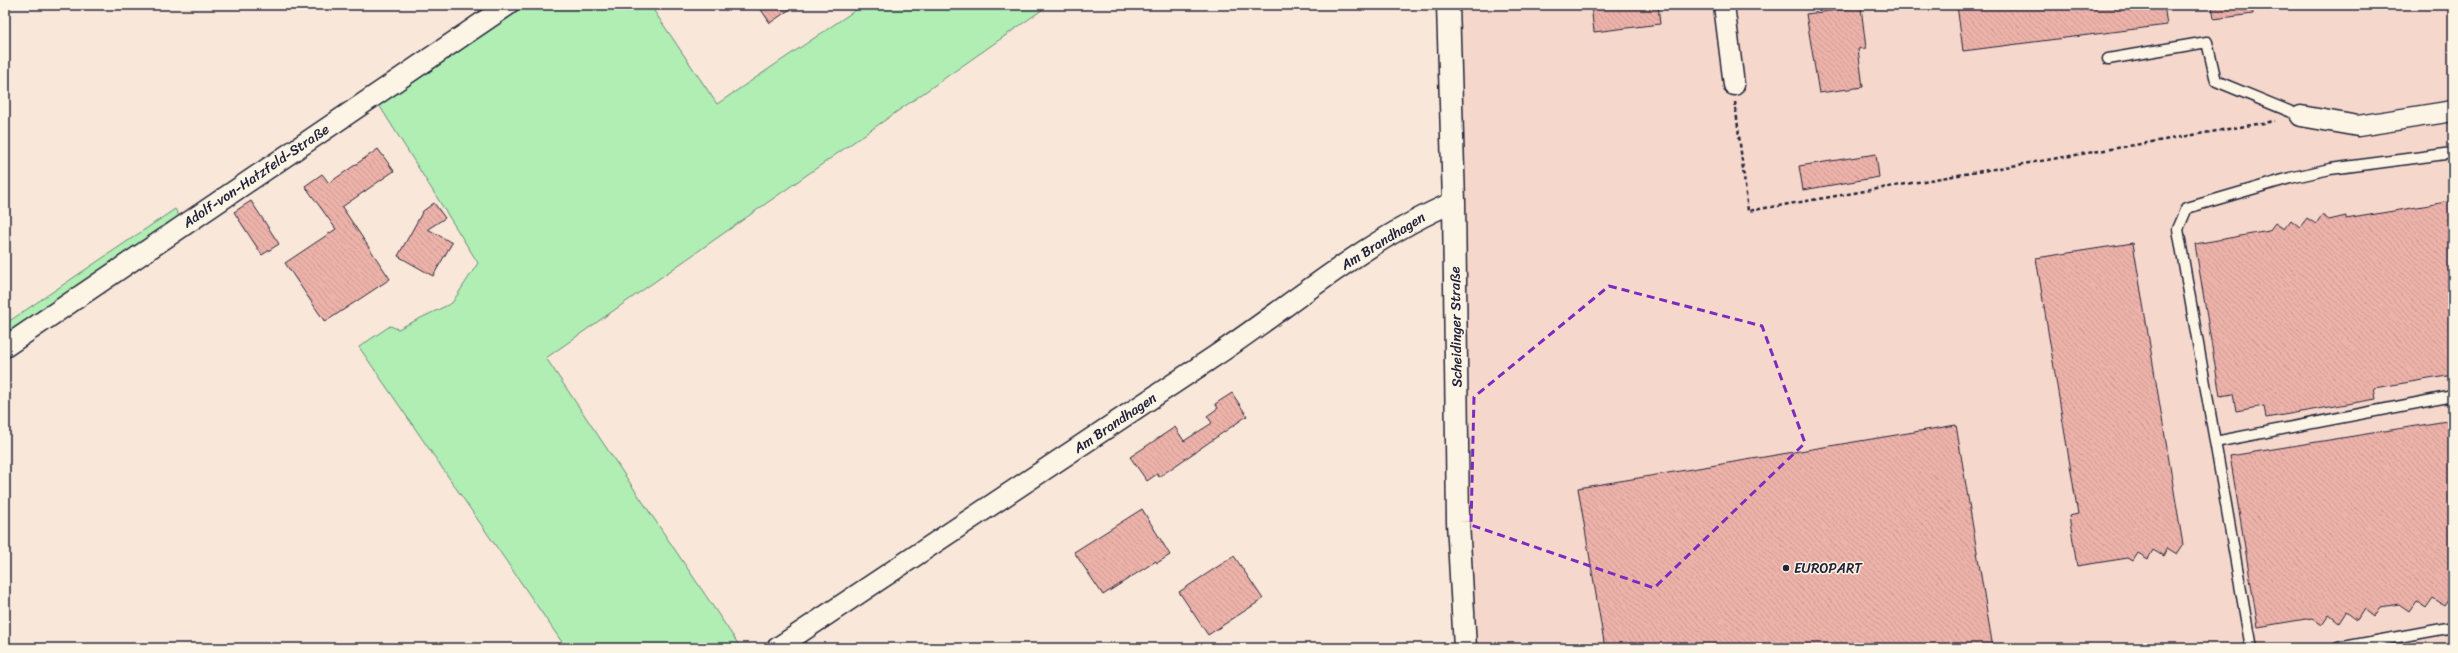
<svg xmlns="http://www.w3.org/2000/svg" width="2458" height="653" font-family="Sriracha,sans-serif">
	<defs>
		<pattern id="building-back-hatch" width="6" height="6" patternUnits="userSpaceOnUse"><rect width="6" height="6" fill="#edb2aa"/><path d="M-1 5l2 2M0 0l6 6M5-1l2 2" fill="none" stroke="#cb9993"/></pattern>
	</defs>
	<rect width="100%" height="100%" fill="#f9e8d9"/>
	<filter id="ink" filterUnits="userSpaceOnUse"><feTurbulence type="fractalNoise" baseFrequency=".025" numOctaves="2"/><feDisplacementMap in="SourceGraphic" scale="8" xChannelSelector="R" yChannelSelector="G"/><feConvolveMatrix kernelMatrix="1 2 1 2 8 2 1 2 1" color-interpolation-filters="sRGB"/></filter>
	<g filter="url(#ink)">
		<path fill="#f5d8cb" d="M1461,5H2453V648H1465L1458,522Z"/>
		<path fill="#b0eeb4" stroke="#698878" d="M512,5H650L717,104L863,5H1049L546,358L741,648H566L359,347L390,326L398,329L452,303L478,263L374,97Z
			M175,209L183,223L5,344V324Z"/>
		<path fill="url(#building-back-hatch)" stroke="#22223b" d="M758,5H796L770,23Z
			M1591,5H1658L1660,24L1594,32Z
			M1957,5H2164L2167,25L1963,51Z
			M2212,5H2252L2253,14L2214,19Z
			M1861,7L1866,48L1858,49L1863,87L1819,93L1806,14Z
			M378,149L394,171L342,207L390,279L325,322L285,263L336,229L305,186L322,174L329,183Z
			M1876,154L1879,177L1803,190L1799,166Z
			M251,201L279,244L262,255L234,212Z
			M2453,201V357L2450,358L2453,375L2374,388L2376,399L2266,418L2264,406L2236,411L2233,394L2220,396L2195,244L2269,231L2275,223L2284,229L2291,220L2300,227L2307,218L2316,224L2322,215L2329,220L2346,216V219Z
			M434,203L445,218L428,229L452,243L433,276L398,256L423,211Z
			M2133,243L2183,545L2177,554L2167,548L2163,556L2153,550L2148,559L2138,553L2133,561L2128,558L2077,566L2069,516L2078,514L2036,258Z
			M1232,393L1247,416L1159,477L1157,474L1147,481L1130,457L1175,427L1184,441L1212,423L1207,416L1218,408L1215,404Z
			M2453,420V592L2444,605L2433,598L2426,608L2416,601L2409,611L2399,604L2381,607L2374,617L2364,609L2357,620L2346,612L2339,623L2329,615L2322,625L2312,618L2258,627L2230,456Z
			M1956,425L1993,648H1605L1578,488Z
			M1142,509L1170,555L1157,563L1156,561L1103,595L1074,552Z
			M1234,556L1263,599L1208,635L1179,592Z"/>
		<g fill="none" stroke-linecap="round" stroke-linejoin="round">
			<g stroke="#22223b" stroke-width="13">
				<path id="lane" d="M2108,59L2207,42L2216,81L2301,116
					M2215,442L2453,396
					M2251,648L2178,229L2187,208L2290,178L2330,169L2453,153
					M2338,648L2453,627"/>
			</g>
			<g stroke="#22223b" stroke-width="23">
				<path id="street" d="M1724,5L1734,85
					M2301,116L2358,126L2453,111
					M5,347L508,5
					M777,648C923,550 1070,454 1215,356C1293,304 1367,239 1454,202"/>
			</g>
			<g stroke="#22223b" stroke-width="25">
				<path id="secondary" d="M1448,5L1454,202L1458,522L1465,648"/>
			</g>
			<path stroke="#22223b" stroke-width="2.5" stroke-dasharray="4 3" stroke-linecap="butt" d="M1735,102L1748,211L2275,121"/>
			<use href="#lane" stroke="#fcf5e5" stroke-width="10"/>
			<use href="#street" stroke="#fcf5e5" stroke-width="20"/>
			<use href="#secondary" stroke="#fcf5e5" stroke-width="22"/>
		</g>
	</g>
	<path fill="none" stroke="#7b2cbf" stroke-width="3" stroke-dasharray="8 5" stroke-linejoin="round" d="M1609,286L1762,326L1805,443L1654,588L1471,525L1474,397Z"/>
	<circle fill="#22223b" stroke="#fcf5e5" stroke-width="1.5" cx="1786" cy="568" r="4"/>
	<g text-anchor="middle" dominant-baseline="central" stroke-width="3" stroke-linejoin="round" paint-order="stroke">
		<g font-size="14" fill="#22223b" stroke="#fcf5e5">
			<text transform="translate(256 176) rotate(-34)">Adolf-von-Hatzfeld-Straße</text>
			<text transform="translate(1383 241) rotate(-32)">Am Brandhagen</text>
			<text transform="translate(1456 327) rotate(-91)">Scheidinger Straße</text>
			<text transform="translate(1115 423) rotate(-34)">Am Brandhagen</text>
		</g>
		<g font-size="14" fill="#22223b" stroke="#fcf5e5" text-anchor="start">
			<text x="1794" y="568">EUROPART</text>
		</g>
	</g>
	<rect width="2458" height="653" fill="none" stroke="#fcf5e5" stroke-width="20"/>
	<rect x="10" y="10" width="2438" height="633" fill="none" stroke="#22223b" stroke-width="1.5" filter="url(#ink)"/>
</svg>
